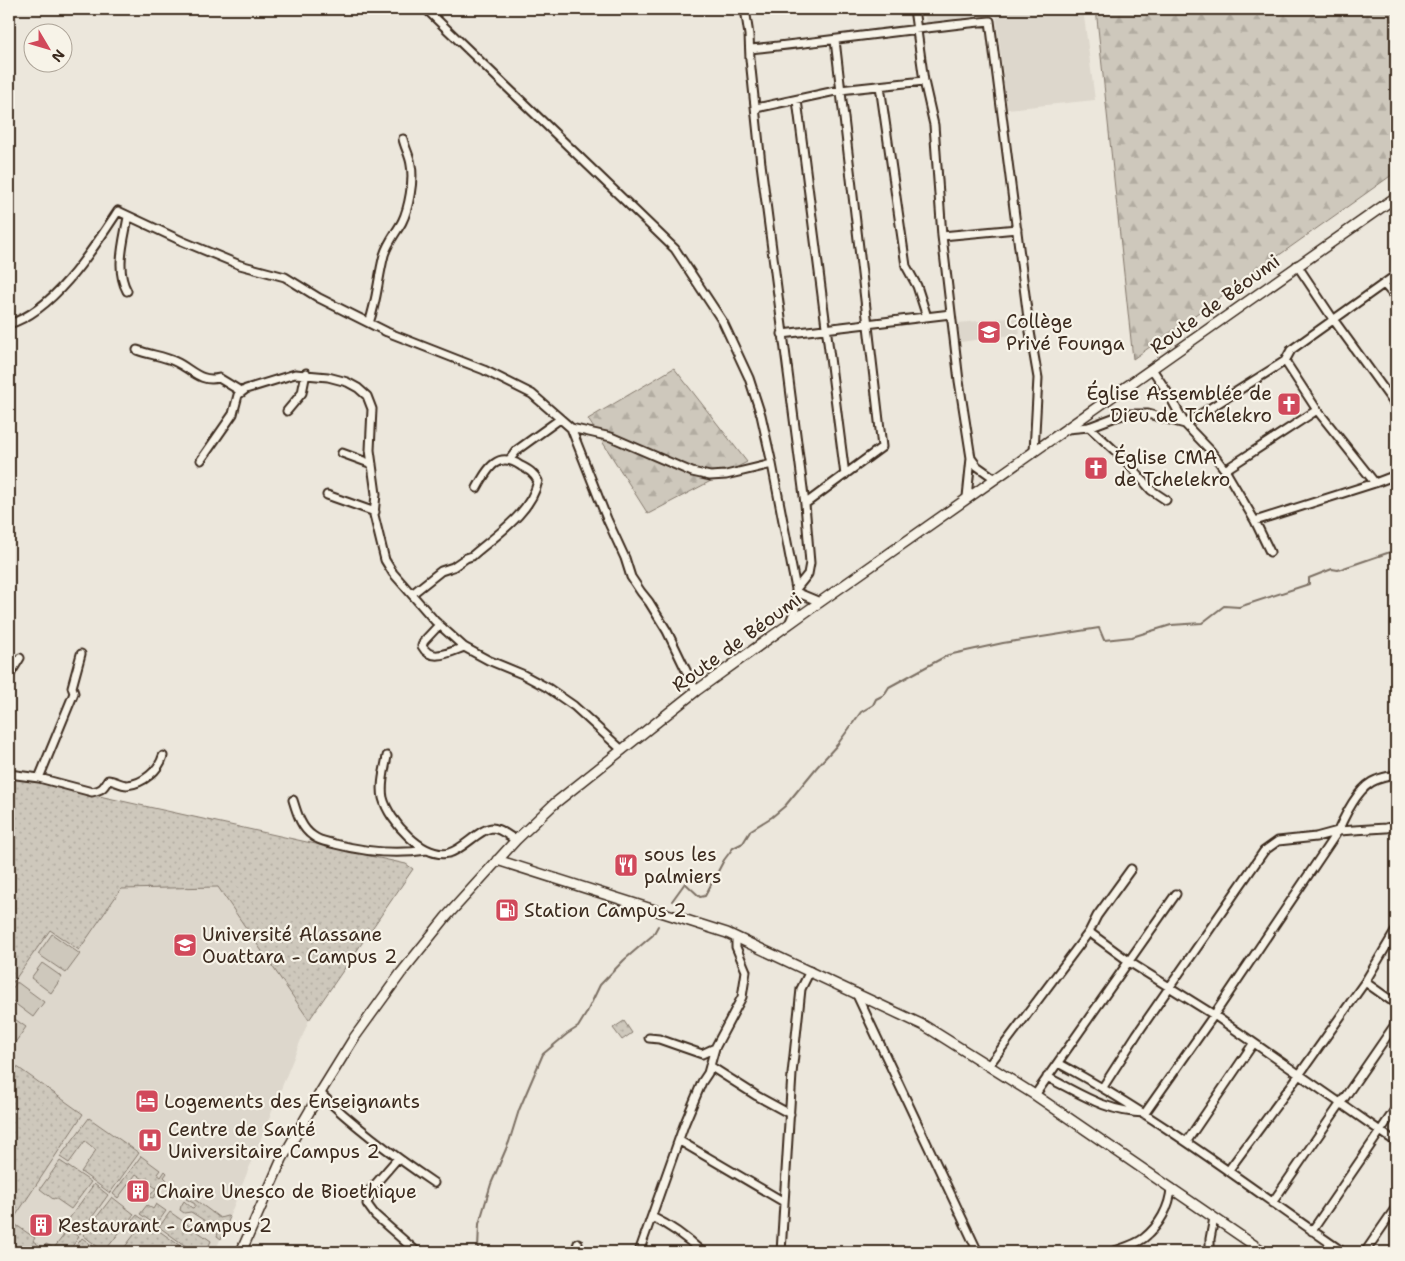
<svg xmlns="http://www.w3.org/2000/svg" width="1405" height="1261" font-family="'Shantell Sans',sans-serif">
	<defs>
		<pattern id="green-dots" width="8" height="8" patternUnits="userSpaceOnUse" patternTransform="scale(1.25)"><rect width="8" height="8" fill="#cec8bc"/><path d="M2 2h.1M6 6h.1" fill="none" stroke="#b2aca1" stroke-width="1.8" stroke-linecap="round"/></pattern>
		<pattern id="forest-firs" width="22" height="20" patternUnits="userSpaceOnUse" patternTransform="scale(1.25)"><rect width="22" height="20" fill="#cec8bc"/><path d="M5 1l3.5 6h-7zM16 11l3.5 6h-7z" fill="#b2aca1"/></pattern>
	</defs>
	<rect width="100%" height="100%" fill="#ece7dc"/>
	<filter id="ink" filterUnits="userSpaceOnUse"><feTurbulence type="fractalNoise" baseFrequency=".02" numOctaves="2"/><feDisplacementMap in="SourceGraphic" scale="10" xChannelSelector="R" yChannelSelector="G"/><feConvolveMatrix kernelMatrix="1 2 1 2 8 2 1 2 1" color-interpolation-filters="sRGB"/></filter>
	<g filter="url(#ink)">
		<path fill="#ddd7cc" d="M924,9H1083L1095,100L1007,109L996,14L926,23Z
			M1018,317L1020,334L960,342L958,323Z
			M9,776L406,864L413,869L309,1020L215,1252H9Z"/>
		<path fill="url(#green-dots)" stroke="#84796d" d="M9,776L406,864L413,869L309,1020L218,887L121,889L79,950L50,930L9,988Z
			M624,1021L632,1033L622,1040L613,1028Z
			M9,1061L83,1114L9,1226Z
			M89,1118L139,1153L110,1193L81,1172L96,1150L85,1141L69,1163L60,1157Z
			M141,1156L160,1170L157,1174L161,1177L165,1171L167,1173L164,1177L167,1180L153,1198L149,1197L156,1188L136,1174L118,1198L113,1194Z
			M60,1161L91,1182L71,1209L55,1198L53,1199L40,1189Z
			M94,1184L108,1195L80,1234L66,1223Z
			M194,1192L196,1193L194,1199L220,1218L227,1216L230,1217L221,1239L217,1236L219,1230L191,1212L184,1213L180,1210L181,1206L184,1201L192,1208L195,1207V1204L186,1199L190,1193Z
			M112,1197L134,1214L104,1252L83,1235Z
			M156,1204L166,1211L156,1225L140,1214L147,1205L153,1209Z
			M170,1212L211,1241L206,1252H194L159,1227Z
			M137,1215L183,1248L181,1252H121L140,1227L132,1221Z
			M16,1225L35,1238L33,1241L43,1248L46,1244L54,1248L64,1235L59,1231L63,1226L79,1237L68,1252H9V1247Z
			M82,1238L99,1251L98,1252H72Z"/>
		<path fill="url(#forest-firs)" stroke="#84796d" d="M1096,9H1396V172L1133,359Z
			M674,368L747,462L648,514L588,419Z"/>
		<path fill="#cec8bc" stroke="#84796d" d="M52,934L80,954L66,973L38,954Z
			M42,963L62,977L51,993L31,978Z
			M17,982L44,1002L33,1017L9,999V993Z
			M9,1015L26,1027L12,1047L9,1045Z"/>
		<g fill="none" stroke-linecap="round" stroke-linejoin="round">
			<path stroke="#7c7064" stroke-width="2" d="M672,901L685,883L700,897L705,896L724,860L733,848L743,843L751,830L772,817L785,806L817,767L837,745L861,712L873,705L876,699L884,695L889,687L948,655L1003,643L1099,628L1104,640L1132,637L1171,625L1202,623L1224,606L1239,607L1309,584V578L1332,569L1338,570L1396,550
				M480,1252L478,1249L479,1224L491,1184L509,1142L519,1110L543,1054L567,1034L578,1027L586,1014L600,985L624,960L653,935L658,926"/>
			<g stroke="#3b2a1e" stroke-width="11">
				<path id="minor" d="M426,9L675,249L723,322L749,378L761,415L772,464L796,589L795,610L789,624
					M745,9L749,35L750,59L761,164L805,504L810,563L808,574L796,589
					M914,9L924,81L934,125L942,236L959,381L971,458L967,497
					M750,49C830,41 910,29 990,21L1029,326L1038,378L1034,451
					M880,86L906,266L917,286L927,317
					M797,100L845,475
					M756,108L840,90L924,81
					M942,236L1017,229
					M1297,265L1333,319L1396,406
					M1384,284L1396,298
					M127,291C115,270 124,240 128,217
					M369,323C377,301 378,278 384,255C388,242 396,233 402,222C409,208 414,180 411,165C410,156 405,148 403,139
					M9,324C54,311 93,249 118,211L182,241L240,265L285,277L319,298L387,332L484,370L532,394L571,428L607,519L625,558L631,577L641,592L649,602L667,631L696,691
					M782,334L951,314
					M137,350C150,355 164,356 176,362C191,369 201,383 219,378L242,392
					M1285,361L1317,410L1375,483
					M1152,369L1168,393L1185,424L1210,450L1225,470L1255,521L1270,552
					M287,411L302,393L306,373
					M1089,427L1125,460L1151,490L1166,500
					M571,428L611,437L692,472L710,476L726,475L772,464
					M1067,429L1089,427L1113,418L1127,414H1148L1185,424L1285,361L1291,350L1396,275
					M342,453L372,464
					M971,458L977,466L994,478
					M510,459L517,450L560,419
					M201,460L233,414L238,395L246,389L295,374L328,377L347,382L358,388L367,396L372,409L370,450L376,494L374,515L385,560L393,573L435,621L464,647L488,660L522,674L548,688L574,706L622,750
					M1225,470L1317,410
					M327,495L375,512
					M805,504L882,447L835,40
					M1255,521L1375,483L1396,475
					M796,592L820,602
					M412,594L441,571L453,567L466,558L472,556C496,535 531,513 538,481C534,473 529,470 521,466C498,450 488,468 477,488
					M439,625L424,641L422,646C431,663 450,652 464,647
					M9,676L20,658
					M387,756C385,769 380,784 383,798C389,821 423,859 449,853C464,849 479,829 492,828C500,828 510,837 516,840
					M9,774L39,778L92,792C101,790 103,789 108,780C114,780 120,785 127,785C143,784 159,770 163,756
					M39,778L74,693L72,687L81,654
					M293,800C297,813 301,828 313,836C319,841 328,842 335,844C366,852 395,855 427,850
					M1089,932L1134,965L1214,1015L1396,1142
					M1365,982L1396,1004
					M856,993L978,1252
					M649,1038L659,1039L702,1054L715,1048L742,997L746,971L736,947V937
					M1058,1063C1159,1117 1249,1187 1343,1252
					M989,1065L1089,932L1097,916L1131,869
					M710,1066L757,1096L790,1114
					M1047,1077C1081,1094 1106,1112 1145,1113L1214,1015L1338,831C1345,815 1359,786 1376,780C1383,777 1390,776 1396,775
					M1103,1087L1137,1034L1264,851L1278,841L1316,837L1338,831L1386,828L1396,826
					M320,1093C355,1127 394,1156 434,1183
					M1035,1095L1176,894
					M680,1141L784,1202
					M1187,1141L1253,1044
					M398,1158L371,1189L367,1204L375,1215L417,1252
					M1228,1171L1299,1075L1365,982L1396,930
					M1272,1203L1396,1023
					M652,1217C671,1226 687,1238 702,1252
					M1312,1231L1396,1108
					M575,1252L578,1243
					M639,1252L684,1125L702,1082L708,1073L715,1048
					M781,1252L792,1074L801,989L810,971
					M1112,1252C1122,1248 1135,1245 1144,1238C1159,1226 1170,1207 1171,1188
					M1210,1252V1239L1214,1218
					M1365,1252L1396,1207"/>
			</g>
			<g stroke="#3b2a1e" stroke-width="12">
				<path id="major" d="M497,860L727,933L925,1026L1035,1095L1264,1252
					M241,1252L282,1159L320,1093L354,1038L401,973L446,917L516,840L554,804L696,691L803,614L1396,197"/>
			</g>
			<use href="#minor" stroke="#f7f3e8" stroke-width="7"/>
			<use href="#major" stroke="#f7f3e8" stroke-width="9"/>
		</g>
	</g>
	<defs>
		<g id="school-square" transform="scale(1.25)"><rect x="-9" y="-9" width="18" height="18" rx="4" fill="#d1495b" stroke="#f7f3e8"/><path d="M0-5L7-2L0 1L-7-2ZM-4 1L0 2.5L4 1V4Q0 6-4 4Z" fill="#fff"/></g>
		<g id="church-square" transform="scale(1.25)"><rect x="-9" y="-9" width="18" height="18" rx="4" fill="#d1495b" stroke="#f7f3e8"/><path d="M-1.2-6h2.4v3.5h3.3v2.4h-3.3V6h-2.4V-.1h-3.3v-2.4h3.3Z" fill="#fff"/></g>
		<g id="restaurant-square" transform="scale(1.25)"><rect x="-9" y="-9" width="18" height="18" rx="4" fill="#d1495b" stroke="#f7f3e8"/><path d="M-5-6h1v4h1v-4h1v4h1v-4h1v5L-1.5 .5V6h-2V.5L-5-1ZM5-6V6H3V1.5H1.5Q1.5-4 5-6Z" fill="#fff"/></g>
		<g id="fuel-square" transform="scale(1.25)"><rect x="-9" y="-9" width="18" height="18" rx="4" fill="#d1495b" stroke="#f7f3e8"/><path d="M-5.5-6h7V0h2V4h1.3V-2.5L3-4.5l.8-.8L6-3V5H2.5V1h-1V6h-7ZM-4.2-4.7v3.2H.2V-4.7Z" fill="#fff"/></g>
		<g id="university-square" transform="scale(1.25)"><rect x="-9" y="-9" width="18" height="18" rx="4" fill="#d1495b" stroke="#f7f3e8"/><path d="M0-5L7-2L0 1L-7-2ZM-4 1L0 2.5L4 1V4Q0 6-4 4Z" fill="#fff"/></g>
		<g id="hotel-square" transform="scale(1.25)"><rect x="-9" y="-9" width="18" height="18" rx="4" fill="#d1495b" stroke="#f7f3e8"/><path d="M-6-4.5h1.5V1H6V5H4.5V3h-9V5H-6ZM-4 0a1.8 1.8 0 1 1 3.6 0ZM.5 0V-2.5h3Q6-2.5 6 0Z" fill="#fff"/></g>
		<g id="hospital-square" transform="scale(1.25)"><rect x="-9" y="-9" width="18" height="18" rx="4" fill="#d1495b" stroke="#f7f3e8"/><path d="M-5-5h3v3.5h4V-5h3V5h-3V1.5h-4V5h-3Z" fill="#fff"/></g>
		<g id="building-square" transform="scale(1.25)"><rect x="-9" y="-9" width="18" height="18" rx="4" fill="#d1495b" stroke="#f7f3e8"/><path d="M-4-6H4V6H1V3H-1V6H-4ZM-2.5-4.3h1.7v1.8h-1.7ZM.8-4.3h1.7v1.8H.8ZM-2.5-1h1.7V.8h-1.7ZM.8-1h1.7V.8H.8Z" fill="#fff"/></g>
	</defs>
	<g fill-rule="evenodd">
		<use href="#school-square" x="989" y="332"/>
		<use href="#church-square" x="1289" y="404"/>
		<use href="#church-square" x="1096" y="468"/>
		<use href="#restaurant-square" x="626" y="865"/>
		<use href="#fuel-square" x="507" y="910"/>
		<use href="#university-square" x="185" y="945"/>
		<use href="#hotel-square" x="147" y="1101"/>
		<use href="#hospital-square" x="150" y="1140"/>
		<use href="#building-square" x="138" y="1191"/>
		<use href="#building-square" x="41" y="1225"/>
	</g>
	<g text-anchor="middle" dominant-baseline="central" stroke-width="4.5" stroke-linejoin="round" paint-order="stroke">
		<g font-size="19" fill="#3b2a1e" stroke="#f7f3e8">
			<text transform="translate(1215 304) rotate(-36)">Route de Béoumi</text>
			<text transform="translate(737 642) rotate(-36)">Route de Béoumi</text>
		</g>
		<g font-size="19" fill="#3b2a1e" stroke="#f7f3e8" text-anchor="start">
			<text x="1006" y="321">Collège<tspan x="1006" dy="22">Privé Founga</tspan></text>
			<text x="1272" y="393" text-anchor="end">Église Assemblée de<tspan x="1272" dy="22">Dieu de Tchelekro</tspan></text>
			<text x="1114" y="457">Église CMA<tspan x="1114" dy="22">de Tchelekro</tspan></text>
			<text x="644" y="854">sous les<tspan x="644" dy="22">palmiers</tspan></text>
			<text x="524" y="910">Station Campus 2</text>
			<text x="202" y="934">Université Alassane<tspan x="202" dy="22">Ouattara - Campus 2</tspan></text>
			<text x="164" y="1101">Logements des Enseignants</text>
			<text x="168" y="1129">Centre de Santé<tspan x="168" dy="22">Universitaire Campus 2</tspan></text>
			<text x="156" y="1191">Chaire Unesco de Bioethique</text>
			<text x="58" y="1225">Restaurant - Campus 2</text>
		</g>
	</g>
	<rect width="1405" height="1261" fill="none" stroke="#f7f3e8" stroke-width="30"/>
	<rect x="15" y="15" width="1375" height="1231" fill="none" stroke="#3b2a1e" stroke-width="2" filter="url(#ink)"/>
	<g transform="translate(48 48) rotate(128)"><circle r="24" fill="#f7f3e8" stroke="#aca397"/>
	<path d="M0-4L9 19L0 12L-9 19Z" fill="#d1495b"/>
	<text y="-8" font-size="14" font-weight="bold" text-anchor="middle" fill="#3b2a1e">N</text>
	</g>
</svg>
